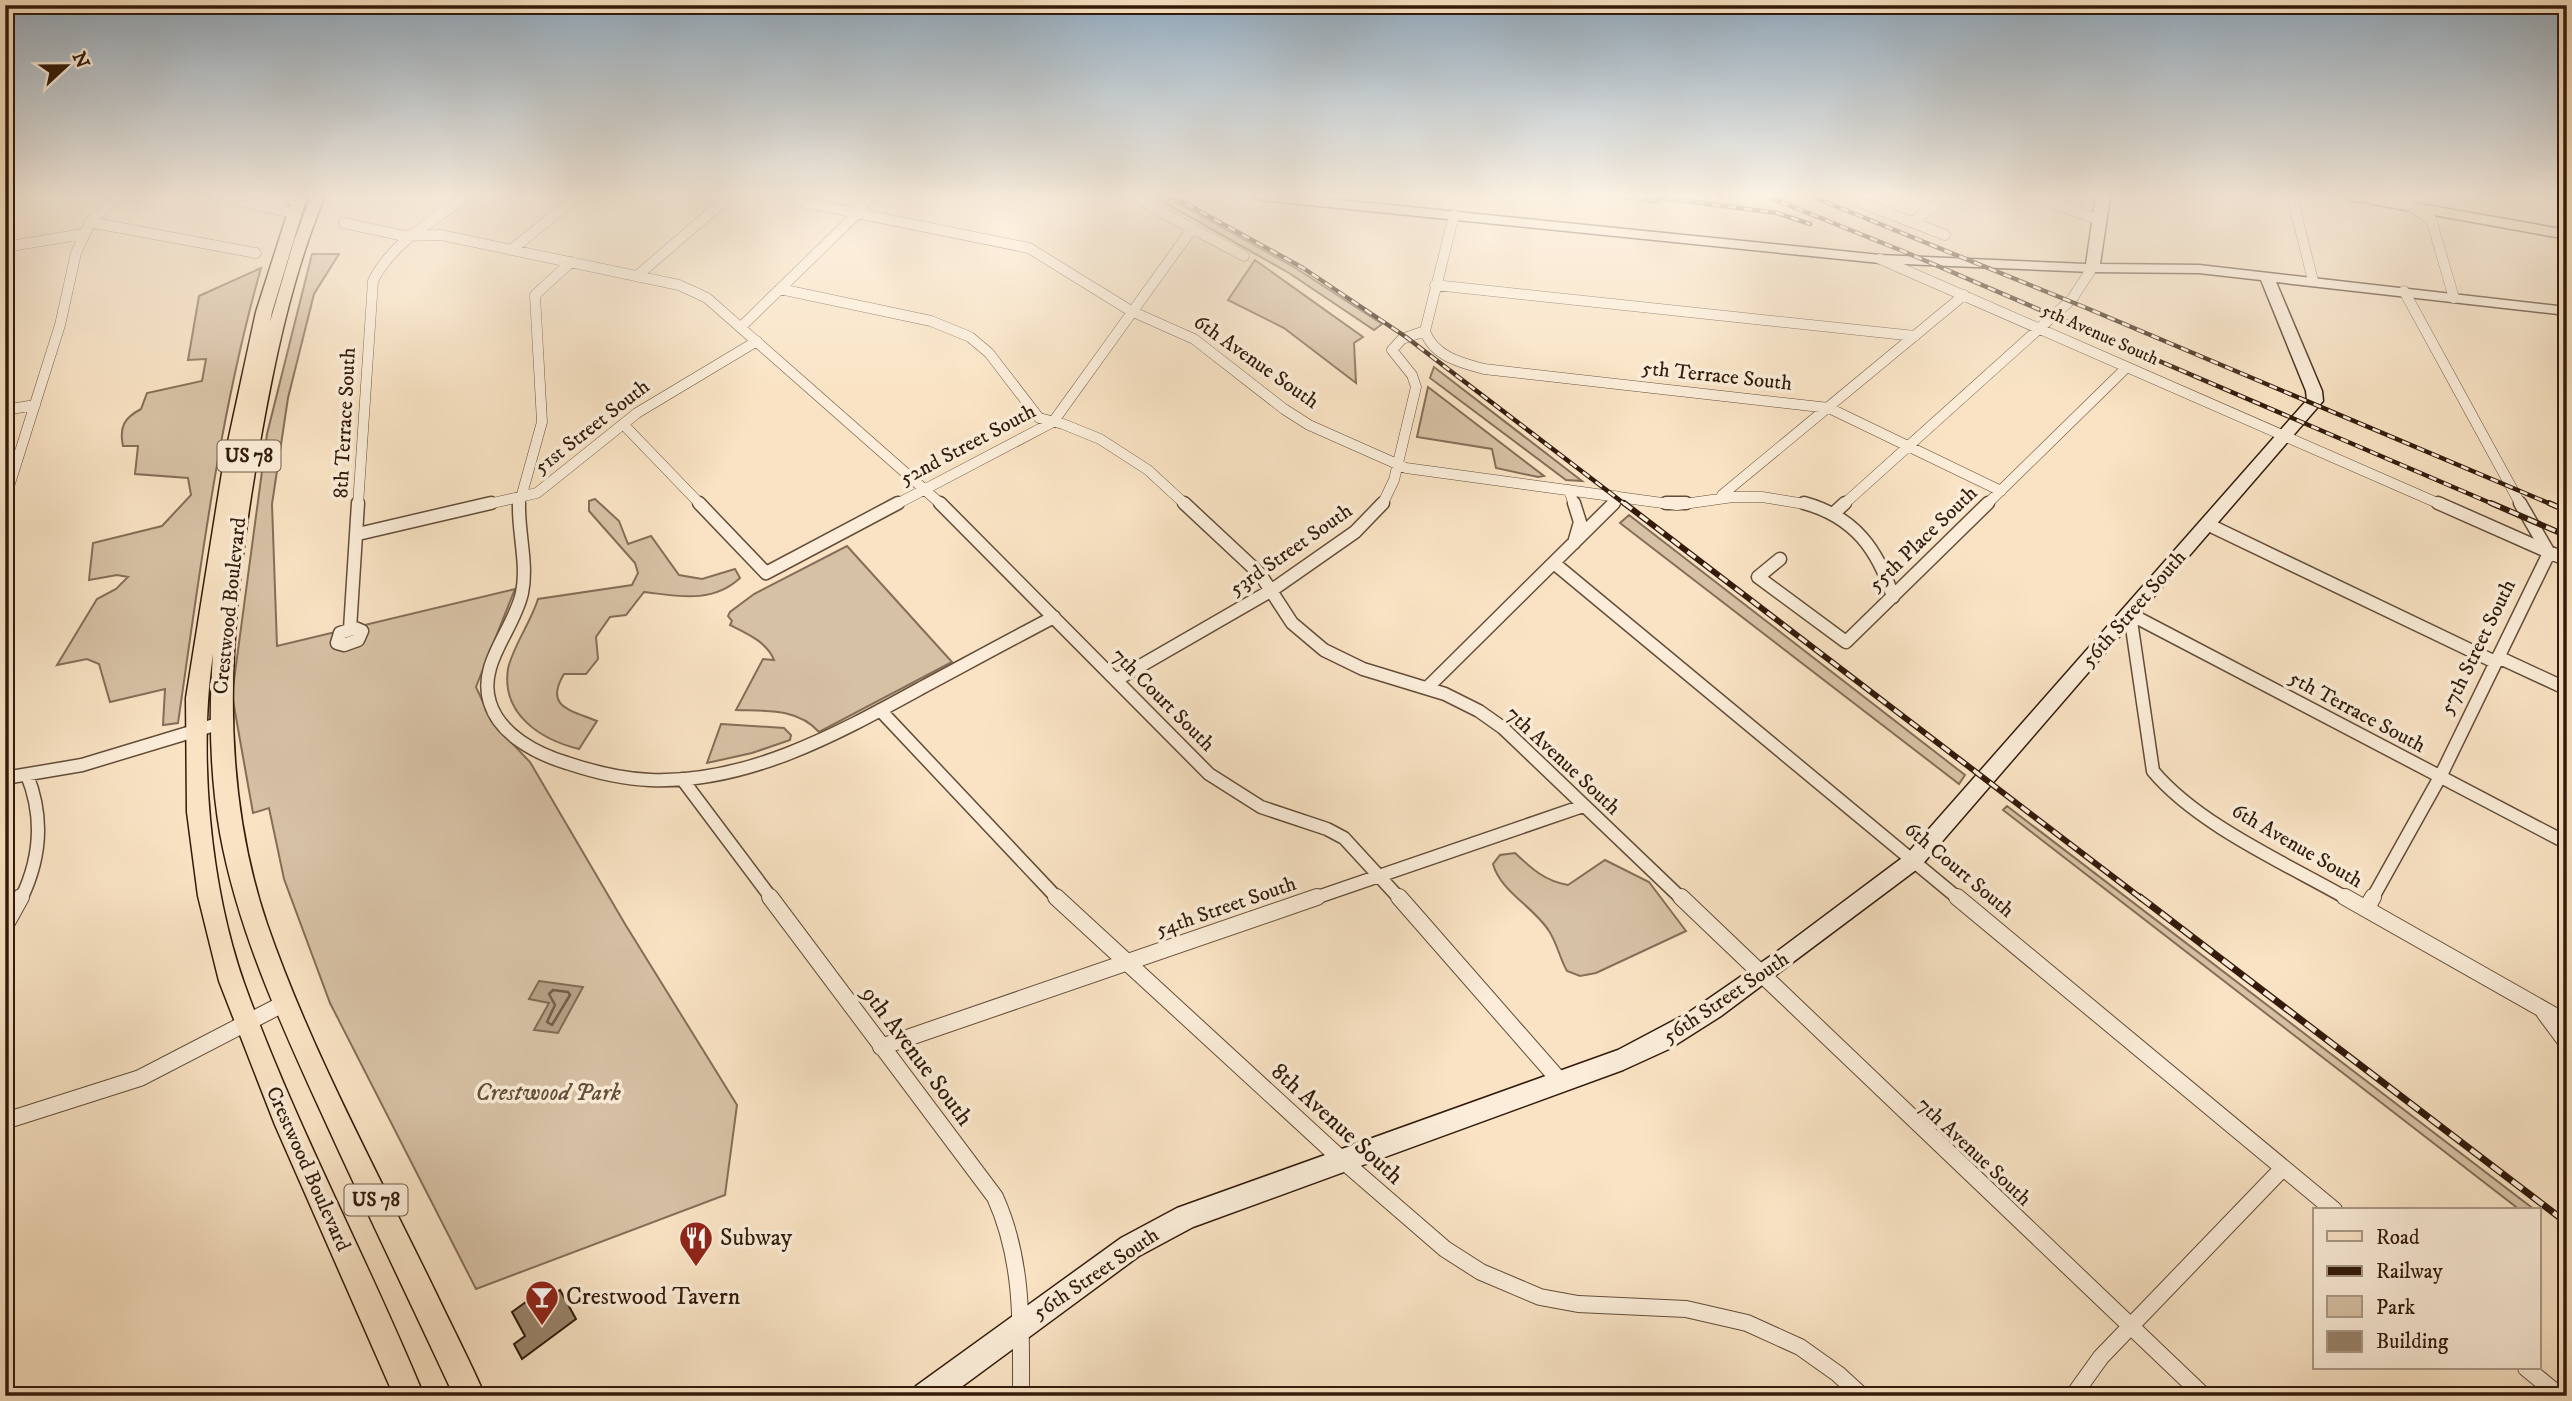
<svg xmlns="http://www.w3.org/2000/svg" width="2572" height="1401" font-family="'IM FELL DW Pica',serif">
	<rect width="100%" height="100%" fill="#f9e3c4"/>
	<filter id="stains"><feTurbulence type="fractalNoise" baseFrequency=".00286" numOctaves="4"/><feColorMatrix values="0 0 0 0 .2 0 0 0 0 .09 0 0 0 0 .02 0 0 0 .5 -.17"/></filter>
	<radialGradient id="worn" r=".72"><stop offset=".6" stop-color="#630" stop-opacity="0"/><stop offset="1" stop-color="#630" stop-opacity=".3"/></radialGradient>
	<path fill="#d7c1a5" stroke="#846e58" stroke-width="2" d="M1153,196H1165L1294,267L1382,324L1374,330L1289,273Z
		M312,254H339L314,294L288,398L272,504L277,646L515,589L476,687L492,722L530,762L625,924L737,1105L725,1195L476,1289L330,1003L284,879L269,808L253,813L232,695L267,434Z
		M1255,260L1363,337L1354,343L1356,383L1284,328L1228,300Z
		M261,268C219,416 200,571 178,723L163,725L165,689L110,702L99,664L87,659L57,665L97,599L116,589L128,577L117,575L89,580L93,543L162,526L191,495L188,478L135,474L138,446H123C119,427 124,418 141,409L147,393L202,381L206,359L188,360L199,296Z
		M1434,367L1582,481L1566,480L1430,378Z
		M1428,387L1544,476L1538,477L1496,468L1492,449L1417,437Z
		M595,499L619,521L628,544L651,536L679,575L702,579L735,569L740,578C712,604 678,596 644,592L626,615L610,617L596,637L598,659L586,674H564C544,707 570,710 597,721L579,749C542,740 501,715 508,669C512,648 531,622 538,599L632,585L638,573L635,563L589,511V501Z
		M1629,515L1965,775L1959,784L1620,523Z
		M847,546L952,662L819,732C798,708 766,711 736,710L763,659L774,660C767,642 746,633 730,625L732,621L728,616L730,612L754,594Z
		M721,724L784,728L791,735L790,740L752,753L707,763Z
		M2007,806L2535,1210H2520L2003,810Z
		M1515,853C1532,869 1545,881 1568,885L1605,860L1649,882L1686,931L1596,973L1580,976L1567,971C1560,959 1557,943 1549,931C1534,907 1500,891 1493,864L1500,855Z"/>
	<path fill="#b59f85" stroke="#816a54" stroke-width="2" d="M539,981L583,987L558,1033L534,1030L549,1003L529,999Z"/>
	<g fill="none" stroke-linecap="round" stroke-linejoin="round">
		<path stroke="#745d48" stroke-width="2.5" d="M553,990L568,992L570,995L552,1025L547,1022L555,1005L549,994Z"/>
	</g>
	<path fill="#99836b" stroke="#321b0b" stroke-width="2" d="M548,1286L553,1295L560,1290L576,1319L522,1359L514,1344L525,1336L512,1312Z"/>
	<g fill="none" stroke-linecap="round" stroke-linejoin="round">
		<g stroke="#644d39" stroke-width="11">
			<path id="street-far2" d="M214,196L294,213
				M773,196L1029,248L1131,311L1194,339L1284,409L1309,425L1406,468L1677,505L1733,497H1762L1811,505
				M1139,196L1148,205L1244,256
				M1844,196L1945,235
				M2034,196L2099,220
				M2292,196L2313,281
				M2394,196L2431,219L2454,298
				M14,201L17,196
				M269,205L297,196
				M89,222L256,253
				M1913,222L1946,196
				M344,223L404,236L441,235L679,285L707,298L942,505
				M5,247L83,234
				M511,250L578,196
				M1880,259L2442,505
				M637,276L730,196
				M1435,285L1915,336
				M780,289L931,321L970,337L989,353L1039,418L1063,424L1100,439L1148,470L1186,505
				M2404,291L2521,505
				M741,327L858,213L868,196
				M1425,331C1433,356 1461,363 1484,369L1829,408L2001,491
				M5,410L35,405
				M623,424L701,505
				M1569,490L1574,505
				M1722,495L1964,295
				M5,499L60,325L76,253L91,221L119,196
				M358,505L373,281C392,242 434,220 468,196
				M484,505L537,493L637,413L757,341
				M519,505L542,422L535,295L571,262
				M895,505L1053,422L1192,229
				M1382,505L1394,480L1416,387L1412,375L1392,350L1402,339L1425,331L1454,215
				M1613,505L1615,496
				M1843,505L2072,299L2092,268
				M1986,505L2126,368"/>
		</g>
		<g stroke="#644d39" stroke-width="15">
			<path id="street-far1" d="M519,503C518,533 528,564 522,593C514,630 477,664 490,703C500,735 537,754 567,763C594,772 621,779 650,780C748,784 839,733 923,687C966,664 1010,640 1054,617
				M699,503L766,573L898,503
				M940,503L1209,774L1261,807L1327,829L1344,838L1400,899
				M1184,503L1260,574L1292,623L1324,650L1363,669L1445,694L1479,711L1503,728L1682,899
				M1574,503L1580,522L1574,543
				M1666,503H1686
				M1804,503C1855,517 1878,550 1893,597
				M2438,503L2567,560
				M1833,514L1845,503
				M2207,524L2495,662
				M358,534L491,503
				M1780,559L1758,577L1846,642L1988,503
				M1555,564L1959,899
				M2130,614L2153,771C2198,825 2287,864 2348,899
				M2130,614L2567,843
				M355,628L362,631L358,640L344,645L337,643L340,633Z
				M350,629L358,503
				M2498,657L2567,689
				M1116,680L1272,590L1355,532L1383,503
				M1428,687L1614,503
				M880,710L1058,899
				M5,778L82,765L221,723
				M682,779L772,899
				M21,899C41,858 44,817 27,775
				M1312,899L1583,806
				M2372,899L2440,777L2549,553L2520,503"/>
		</g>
		<g stroke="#644d39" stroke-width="18">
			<path id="street" d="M770,897L995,1197C1024,1261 1021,1327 1021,1396
				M1056,897L1341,1159L1445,1249L1481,1272L1540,1297L1578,1304L1686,1309L1747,1323L1800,1347L1838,1374L1862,1396
				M1399,897L1561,1082
				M1681,897L2204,1396
				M1957,897L2334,1210
				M2345,897L2567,1023
				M2366,909L2373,897
				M5,926L21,897
				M2544,1012L2567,1043
				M881,1047L1317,897
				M5,1121L140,1078L283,1004
				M2526,1368L2560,1396
				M2073,1396L2101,1357L2283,1168"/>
		</g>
		<g stroke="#321b0b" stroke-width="3">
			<path id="secondary" d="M1253,196H1301L1880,255L2086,264L2096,196H2110L2100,264L2199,265L2567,307V315L2276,282L2322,391L2323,401L1920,867L1721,1016L1669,1049L1623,1070L1193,1227L1139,1256L949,1396H912L916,1386L1121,1238L1177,1208L1618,1050L1688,1013L1775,953L1906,855L2307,400L2306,391L2261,280L2199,273L2092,272L1880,263L1260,200Z"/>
		</g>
		<g stroke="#321b0b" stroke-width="3">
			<path id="primary" d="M293,196H307L272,312L270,322L294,241L311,196H325C291,277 273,367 258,454C231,610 215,770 267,924C311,1051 377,1171 436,1293C452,1327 470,1361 485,1396H454C410,1301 364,1207 321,1112C280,1022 238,931 220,833C210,774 209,713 213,654C198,755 210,886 244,983C295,1125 367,1257 424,1396H394L275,1125L219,981L198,896L187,812L186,698L224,460L256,312Z
				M2343,196H2375L2567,230V239L2350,200Z"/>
		</g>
		<use href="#street-far2" stroke="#fbedd9" stroke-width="10"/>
		<use href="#street-far1" stroke="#fbedd9" stroke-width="12"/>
		<use href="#street" stroke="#fbedd9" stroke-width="16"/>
		<use href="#secondary" fill="#fbedd9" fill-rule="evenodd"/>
		<use href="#primary" fill="#f9e3c4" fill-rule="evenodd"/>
		<g stroke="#321b0b" stroke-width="4.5">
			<path id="rail-far2" d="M1172,196L1303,268L1406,337L1626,505
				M1618,196L1657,201
				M1649,196L1777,213L1810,224
				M1766,196L1905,252L2495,505
				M1811,196L2084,307L2553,505"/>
		</g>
		<g stroke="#321b0b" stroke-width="6">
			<path id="rail-far1" d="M1624,503L2142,899
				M2491,503L2567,536
				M2549,503L2567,511"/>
		</g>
		<g stroke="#321b0b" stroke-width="7">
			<path id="rail" d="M2140,897L2567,1223"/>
		</g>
		<use href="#rail-far2" stroke="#fbedd9" stroke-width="2.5" stroke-dasharray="8" stroke-linecap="butt"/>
		<use href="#rail-far1" stroke="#fbedd9" stroke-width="3.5" stroke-dasharray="10" stroke-linecap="butt"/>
		<use href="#rail" stroke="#fbedd9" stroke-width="4.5" stroke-dasharray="13" stroke-linecap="butt"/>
	</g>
	<linearGradient id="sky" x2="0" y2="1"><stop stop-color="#93acc0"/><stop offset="0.5" stop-color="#fcf2e4"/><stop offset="1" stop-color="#fcf2e4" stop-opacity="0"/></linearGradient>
	<rect width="2572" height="392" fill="url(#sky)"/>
	<defs>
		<g id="restaurant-pin" transform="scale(1.75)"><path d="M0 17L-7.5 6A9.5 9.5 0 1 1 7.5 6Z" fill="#8f2418" stroke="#fbedd9"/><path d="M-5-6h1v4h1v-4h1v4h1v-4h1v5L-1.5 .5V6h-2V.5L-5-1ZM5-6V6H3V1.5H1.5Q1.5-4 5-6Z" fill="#fff"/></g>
		<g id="bar-pin" transform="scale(1.75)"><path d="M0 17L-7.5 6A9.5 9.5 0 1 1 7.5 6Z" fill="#8f2418" stroke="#fbedd9"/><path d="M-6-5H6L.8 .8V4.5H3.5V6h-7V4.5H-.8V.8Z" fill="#fff"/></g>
	</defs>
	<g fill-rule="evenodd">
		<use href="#restaurant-pin" x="696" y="1238"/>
		<use href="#bar-pin" x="542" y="1297"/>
	</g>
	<g text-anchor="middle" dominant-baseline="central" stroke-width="7" stroke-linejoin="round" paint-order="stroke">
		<g font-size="18" fill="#321b0b" stroke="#fbedd9">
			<text transform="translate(2100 335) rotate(24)">5th Avenue South</text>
		</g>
		<g fill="#fbedd9" stroke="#6e5a49" stroke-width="2">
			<rect x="217.5" y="440.5" width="63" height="31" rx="5"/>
			<rect x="344.5" y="1184.5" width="63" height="31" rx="5"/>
		</g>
		<g font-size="19" font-weight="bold" fill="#321b0b">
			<text x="249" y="456">US 78</text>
			<text x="376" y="1200">US 78</text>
		</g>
		<g font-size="21" fill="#321b0b" stroke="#fbedd9">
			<text transform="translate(1256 362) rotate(35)">6th Avenue South</text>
			<text transform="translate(1717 376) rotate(6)">5th Terrace South</text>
			<text transform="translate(345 423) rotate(-87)">8th Terrace South</text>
			<text transform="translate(592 427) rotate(-38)">51st Street South</text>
			<text transform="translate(968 445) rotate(-28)">52nd Street South</text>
			<text transform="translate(1923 539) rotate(-44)">55th Place South</text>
			<text transform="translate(1291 550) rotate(-35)">53rd Street South</text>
			<text transform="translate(230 606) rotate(-84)">Crestwood Boulevard</text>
			<text transform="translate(2134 609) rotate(-49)">56th Street South</text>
			<text transform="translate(2478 647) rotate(-64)">57th Street South</text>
			<text transform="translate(1163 700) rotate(45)">7th Court South</text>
			<text transform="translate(2357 712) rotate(28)">5th Terrace South</text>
			<text transform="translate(1563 761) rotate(43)">7th Avenue South</text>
			<text transform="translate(2297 846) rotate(30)">6th Avenue South</text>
			<text transform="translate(1959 870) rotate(40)">6th Court South</text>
			<text transform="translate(1226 907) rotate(-19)">54th Street South</text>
			<text transform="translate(1726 998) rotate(-34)">56th Street South</text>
			<text transform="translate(1974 1152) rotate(43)">7th Avenue South</text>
			<text transform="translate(308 1169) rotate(66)">Crestwood Boulevard</text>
			<text transform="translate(1096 1274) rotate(-34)">56th Street South</text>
		</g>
		<g font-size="24" fill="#321b0b" stroke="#fbedd9">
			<text transform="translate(917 1056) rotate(53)">9th Avenue South</text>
			<text transform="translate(1337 1124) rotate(42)">8th Avenue South</text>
		</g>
		<g font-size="24" font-style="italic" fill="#644d39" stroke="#fbedd9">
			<text x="548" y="1093">Crestwood Park</text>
		</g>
		<g font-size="24" fill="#321b0b" stroke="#fbedd9" text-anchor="start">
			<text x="720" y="1238">Subway</text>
			<text x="566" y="1297">Crestwood Tavern</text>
		</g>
	</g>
	<rect width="2572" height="1401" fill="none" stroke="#f9e3c4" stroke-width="28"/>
	<rect x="7" y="7" width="2558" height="1387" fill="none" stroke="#321b0b" stroke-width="3.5"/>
	<rect x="14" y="14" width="2544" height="1373" fill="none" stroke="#321b0b" stroke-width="2"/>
	<rect x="2313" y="1208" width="228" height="161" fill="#fbedd9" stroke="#ab9987" stroke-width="2"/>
	<rect x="2327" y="1231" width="35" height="10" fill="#f9e3c4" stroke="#ab9987" stroke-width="2"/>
	<text x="2376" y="1244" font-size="21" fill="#321b0b">Road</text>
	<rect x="2327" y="1266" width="35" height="10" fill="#321b0b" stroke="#ab9987" stroke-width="2"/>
	<text x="2376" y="1278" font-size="21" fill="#321b0b">Railway</text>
	<rect x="2327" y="1296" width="35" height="21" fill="#d7c1a5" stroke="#ab9987" stroke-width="2"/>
	<text x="2376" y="1314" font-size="21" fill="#321b0b">Park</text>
	<rect x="2327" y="1331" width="35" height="21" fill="#99836b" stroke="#ab9987" stroke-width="2"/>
	<text x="2376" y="1348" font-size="21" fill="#321b0b">Building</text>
	<g transform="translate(66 66) rotate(68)" stroke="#fbedd9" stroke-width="5" paint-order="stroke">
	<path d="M0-5L12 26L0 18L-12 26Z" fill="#321b0b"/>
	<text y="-10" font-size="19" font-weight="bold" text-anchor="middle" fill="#321b0b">N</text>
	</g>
	<rect width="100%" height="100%" filter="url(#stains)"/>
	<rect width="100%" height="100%" fill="url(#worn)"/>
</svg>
